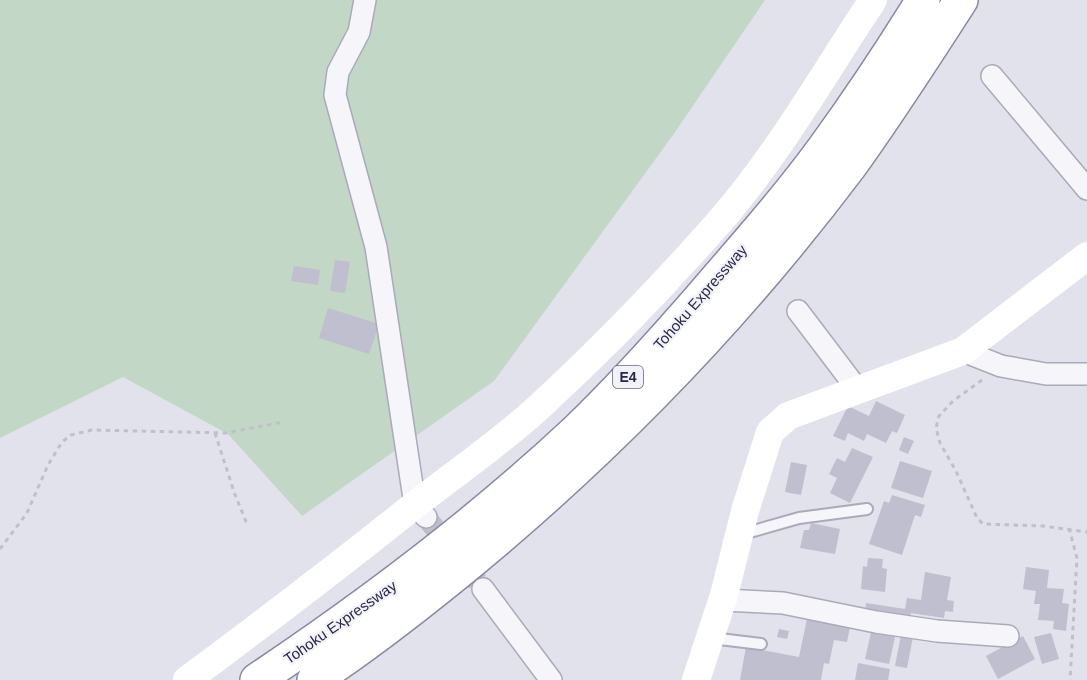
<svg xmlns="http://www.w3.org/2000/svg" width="1087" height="680" font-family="Arial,sans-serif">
	<rect width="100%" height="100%" fill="#e2e2ec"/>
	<path fill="#c2d7c5" d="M0,0H765L673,135L494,381L302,516L228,434L123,377L0,438Z"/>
	<path fill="#bfbfcf" d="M335,260L350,262L345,293L330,291Z
		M294,266L320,270L318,285L291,281Z
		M328,308L379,324L369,354L319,338Z
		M876,401L905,415L897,433L892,431L886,443L867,434L864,441L848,433L845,441L833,436L848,406L869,416Z
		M904,437L914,441L908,454L899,450Z
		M852,448L873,457L850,503L830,493L837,478L829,474L837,458L845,462Z
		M900,461L932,471L923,498L891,488Z
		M791,462L807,465L801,495L785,492Z
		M892,495L925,505L921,517L915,515L902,555L869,544L884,501L889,503Z
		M811,523L840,529L835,554L800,548L804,530H809Z
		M868,558L883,559L882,568L887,569L885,592L861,589L863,566L867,567Z
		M1026,567L1049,570L1047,588L1064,589L1062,603L1069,604L1066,631L1053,629L1054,621L1038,620L1040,604H1034L1036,591L1023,589Z
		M925,572L951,577L947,600L954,601L953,612L945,611L944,618L911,613L910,621L865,614L866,603L905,609L907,598L921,600Z
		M808,614L851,622L847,642L834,640L829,664L824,663L821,680H740L746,647L799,657Z
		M872,628L896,633L889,664L865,659Z
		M779,629L789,631L787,639L777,637Z
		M1051,633L1059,659L1042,664L1034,637Z
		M901,635L913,637L907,668L895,666Z
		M1023,636L1035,659L998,679L986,656Z
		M858,663L890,669L888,680H855Z"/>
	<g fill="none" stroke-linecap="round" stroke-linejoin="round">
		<path stroke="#bdbdcb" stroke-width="21" stroke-dasharray="21 10" stroke-linecap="butt" d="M426,517L483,589"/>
		<g stroke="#aaaaba" stroke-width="14">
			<path id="lane" d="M743,534L799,518L867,509
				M711,638L761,644"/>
		</g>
		<g stroke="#aaaaba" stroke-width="24">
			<path id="street" d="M365,0L359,32L338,72L335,95L376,247L415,505L426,517
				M992,76L1087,189
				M798,311L858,390
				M963,351L1001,366L1046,374H1087
				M483,589L551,680
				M723,600L783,603L876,622L937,631L1008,636"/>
		</g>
		<g stroke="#8888a4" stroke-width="36">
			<path id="highway" d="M257,680C369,605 478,523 576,431C620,389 661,343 701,297C743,248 786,200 824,148C859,100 892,50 923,0
				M314,680C370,643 422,602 473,560C613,444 741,311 850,166C889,112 925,56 961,0"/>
		</g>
		<path stroke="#c1c0ca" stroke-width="3" stroke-dasharray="4.5 4.5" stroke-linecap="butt" d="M982,380L953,401L939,416L936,428L940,443L956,471L977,518L983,524L1043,526L1087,532
			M215,433L234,492L247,524
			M1069,528L1077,558L1070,680
			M0,549L27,513L48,465L62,442L71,435L92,430L226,433L283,422"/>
		<use href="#lane" stroke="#f6f5f9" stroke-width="10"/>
		<use href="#street" stroke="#f6f5f9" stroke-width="21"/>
		<path stroke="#fff" stroke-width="28" d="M187,680C265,622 341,564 416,504C457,472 501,442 539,407C602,349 663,286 720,221C779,153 823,75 873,0
			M696,680L724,595L745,511L770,432L788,416L963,351L1087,256"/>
		<use href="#highway" stroke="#fff" stroke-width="33"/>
	</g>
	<g text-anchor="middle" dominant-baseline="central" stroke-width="4.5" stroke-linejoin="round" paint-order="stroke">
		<rect fill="#f2f2f9" stroke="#65657c" stroke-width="1.5" x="613" y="366" width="30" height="22" rx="4.5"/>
		<g font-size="14" font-weight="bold" fill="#292846">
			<text x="628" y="377">E4</text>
		</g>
		<g font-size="15" fill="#292846" stroke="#f2f2f9">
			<text transform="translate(700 297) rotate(-49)">Tohoku Expressway</text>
			<text transform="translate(340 622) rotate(-35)">Tohoku Expressway</text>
		</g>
	</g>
</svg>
